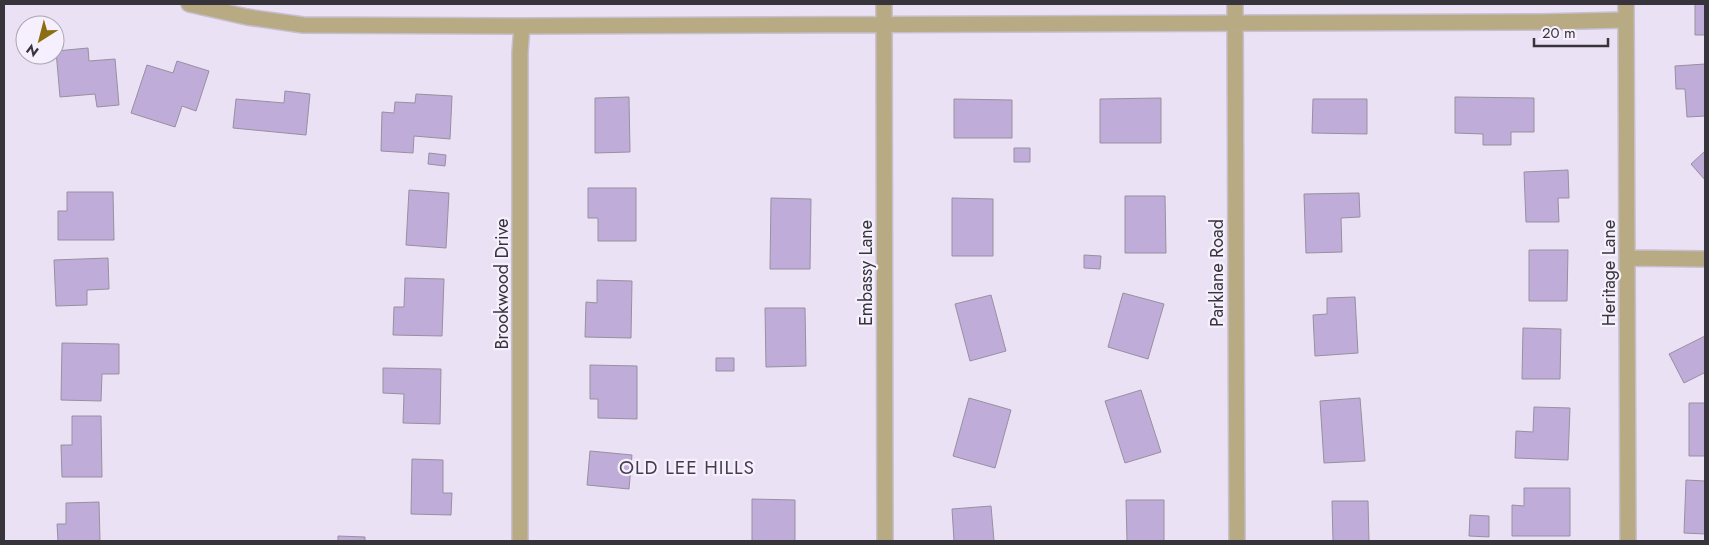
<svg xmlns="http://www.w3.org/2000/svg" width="1709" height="545" font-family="Jost,sans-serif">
	<rect width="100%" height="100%" fill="#eae2f4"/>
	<path fill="#c0acd8" stroke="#9790a0" d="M1695,4H1705V35H1695Z
		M88,48L89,61L115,59L119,105L97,107L95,94L60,97L56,51Z
		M177,61L209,71L196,111L182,106L175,127L131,113L147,65L173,73Z
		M1705,64V116L1687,117L1685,89H1676L1675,66Z
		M285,91L310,94L306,135L233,128L236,99L284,103Z
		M416,94L452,96L450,139L414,136L413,153L381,151L382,112L394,113L395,102L415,103Z
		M629,97L630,152L595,153V98Z
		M1455,97L1534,98V132H1511V145H1483V134L1455,133Z
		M1161,98V143H1100V99Z
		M954,99L1012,100V138H954Z
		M1313,99H1367V134L1312,133Z
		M1014,148H1030V162H1014Z
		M1705,151V180L1691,164Z
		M429,153L446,155L445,166L428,164Z
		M1568,170L1569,198H1558L1559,222H1526L1524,172Z
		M588,188H636V241H598V218H588Z
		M409,190L449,193L446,248L406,245Z
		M67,192H113L114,240H58V211H67Z
		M1359,193L1360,217L1341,218L1342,252L1306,253L1304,194Z
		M1125,196H1165L1166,253H1125Z
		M771,198L811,199L810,269H770Z
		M952,198L993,199V256H952Z
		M1529,250H1568L1567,301H1529Z
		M1084,255L1101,256L1100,269L1084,268Z
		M108,258L109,289L87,290V305L56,306L54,260Z
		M405,278L444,279L442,336L393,335L394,307H404Z
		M597,280L632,281L631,338L585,337L586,302L597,303Z
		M1123,293L1164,304L1148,359L1108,347Z
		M991,295L1006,351L970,361L955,304Z
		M1355,297L1358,353L1315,356L1313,315L1327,314V298Z
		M765,308H805L806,366L766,367Z
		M1523,328L1561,329L1560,379H1522Z
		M1705,336V376L1704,373L1684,383L1669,354Z
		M62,343L119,344V374H102L101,401L61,400Z
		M716,358H734V371H716Z
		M590,365L637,366V419L598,418V399H590Z
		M383,368L441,369L440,424L403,423L404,394L383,393Z
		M1141,390L1161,452L1125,463L1105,401Z
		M969,398L1011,410L995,468L953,456Z
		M1360,398L1365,461L1324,463L1320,401Z
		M1689,403H1705V456H1689Z
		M1534,407L1570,408L1568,460L1515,458L1516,431L1533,432Z
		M72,416H101L102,477H62L61,445H72Z
		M590,451L632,455L629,489L587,485Z
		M412,459L443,460V493H452L451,515L411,514Z
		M1686,480L1705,481V534L1684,533Z
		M1524,488H1570V536H1512V505L1524,506Z
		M752,499L795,500V541H752Z
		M1126,500H1164V541H1102H1127Z
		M1332,501H1368L1369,541H1333Z
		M99,502L100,541H58L57,524H66V503Z
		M991,506L994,541H954L952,509Z
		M1470,515L1489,516V537L1469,536Z
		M338,536L365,537V541H338Z"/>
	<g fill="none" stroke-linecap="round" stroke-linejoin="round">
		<g stroke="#c6bfcf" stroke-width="18">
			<path id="minor" d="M189,4L247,17L303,25L522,26L1540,22L1626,20
				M884,4L885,541
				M1235,4L1237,541
				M1626,4L1628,541
				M1627,258L1705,259
				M520,541V52L522,26"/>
		</g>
		<use href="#minor" stroke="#b8aa82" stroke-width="15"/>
	</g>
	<g text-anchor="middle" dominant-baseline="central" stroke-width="4.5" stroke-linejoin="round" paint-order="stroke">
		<g font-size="18" fill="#37353b" stroke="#f6f0fe">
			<text transform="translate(866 273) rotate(-90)">Embassy Lane</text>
			<text transform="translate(1217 273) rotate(-90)">Parklane Road</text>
			<text transform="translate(1609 273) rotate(-90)">Heritage Lane</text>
			<text transform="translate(502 284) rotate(-90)">Brookwood Drive</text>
		</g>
		<g font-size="19" letter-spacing="1" fill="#443e4c" stroke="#f6f0fe">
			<text x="687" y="467">OLD LEE HILLS</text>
		</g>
	</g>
	<rect width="1709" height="545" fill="none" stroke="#37353b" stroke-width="10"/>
	<g transform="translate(40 40) rotate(216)"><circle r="24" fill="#f6f0fe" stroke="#aaa5b0"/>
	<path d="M0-4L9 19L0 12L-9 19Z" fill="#8a6e0f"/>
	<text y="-8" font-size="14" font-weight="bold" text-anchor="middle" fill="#37353b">N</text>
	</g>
	<path d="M1534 38v8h74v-8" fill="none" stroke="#37353b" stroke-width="2.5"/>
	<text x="1542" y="38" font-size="15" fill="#37353b" stroke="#f6f0fe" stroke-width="4" paint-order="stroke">20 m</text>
</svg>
